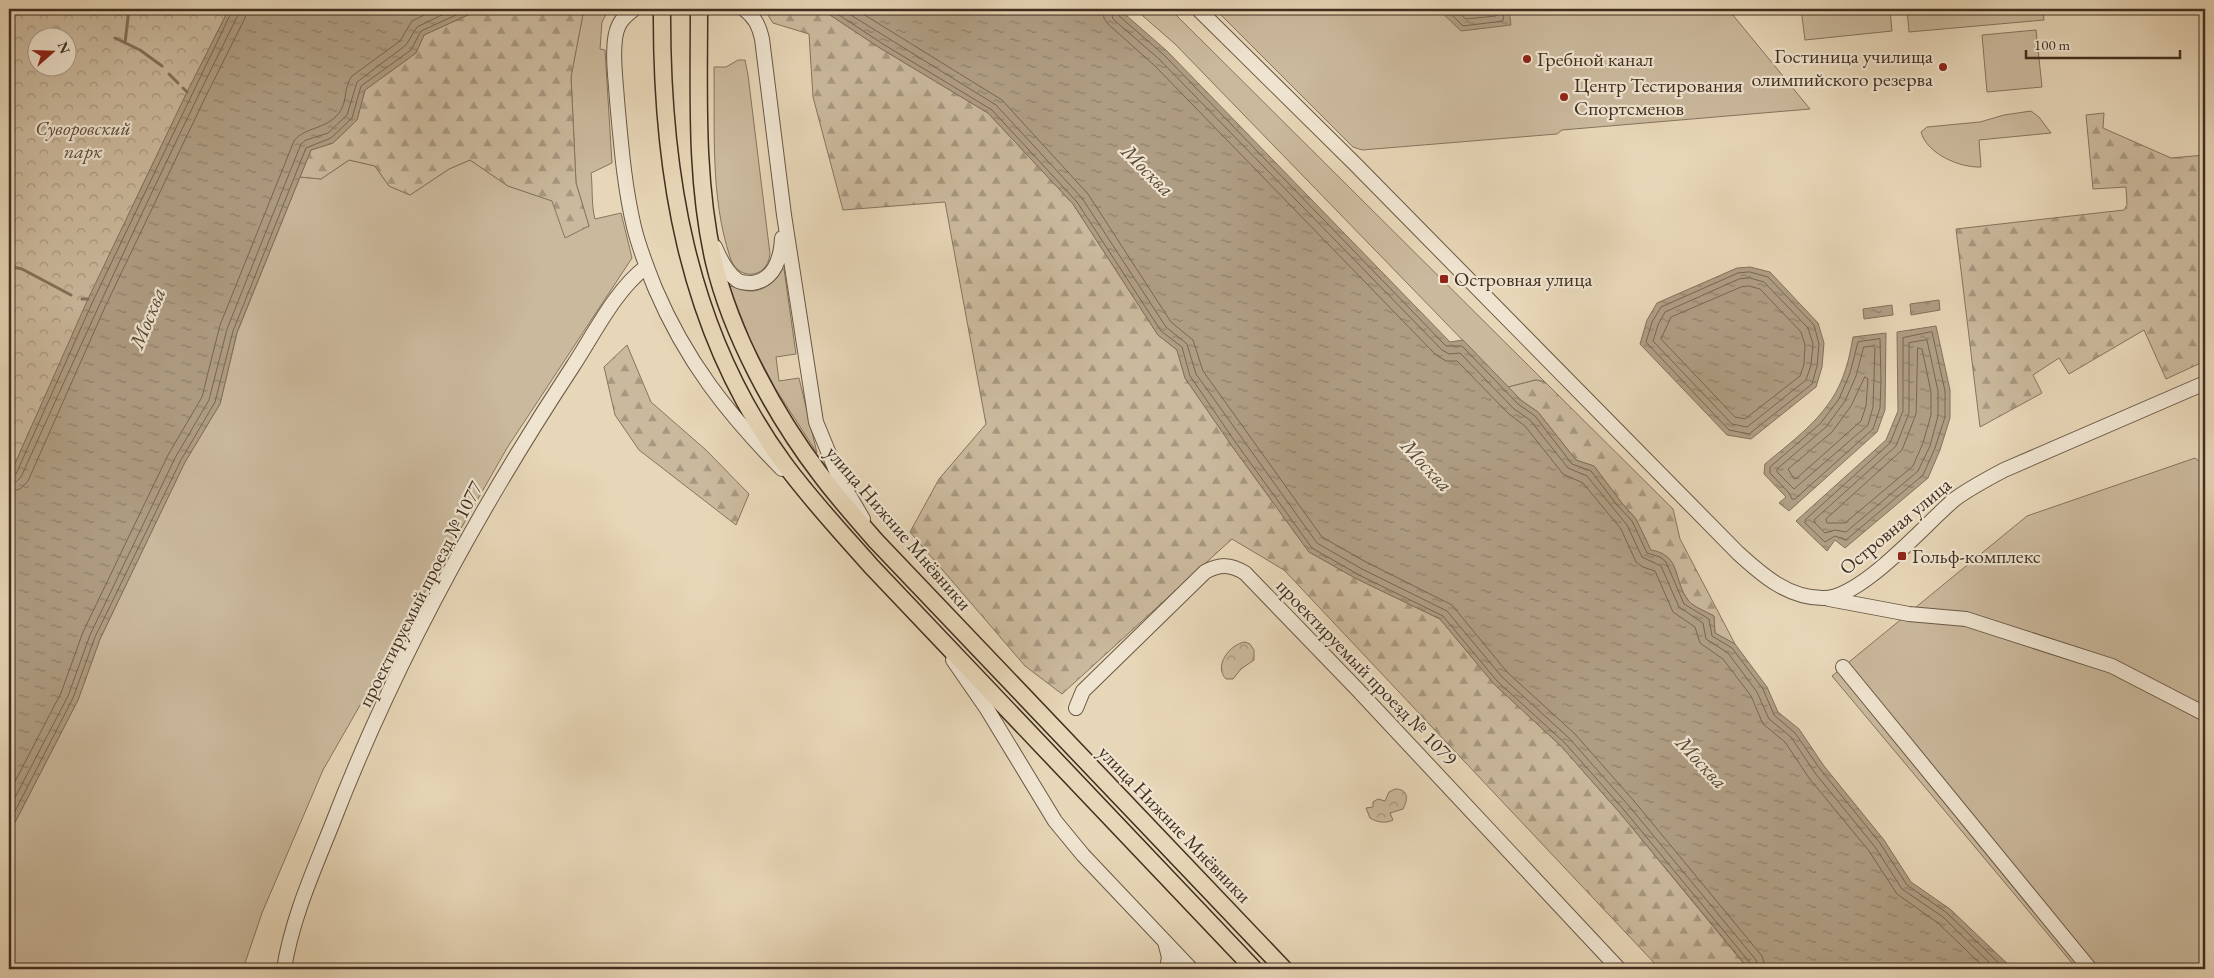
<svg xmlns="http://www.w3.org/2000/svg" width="2214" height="978" font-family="'EB Garamond',serif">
	<defs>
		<pattern id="forest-firs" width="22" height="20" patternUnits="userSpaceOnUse" patternTransform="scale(1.25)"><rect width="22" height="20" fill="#cbb99d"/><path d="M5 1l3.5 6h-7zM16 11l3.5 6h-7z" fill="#a6977f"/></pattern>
		<pattern id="park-crowns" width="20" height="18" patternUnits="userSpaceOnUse" patternTransform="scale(1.25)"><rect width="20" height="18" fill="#cbb99d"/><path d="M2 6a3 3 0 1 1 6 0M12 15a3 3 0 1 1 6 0" fill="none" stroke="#a6977f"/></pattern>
		<pattern id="water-ripples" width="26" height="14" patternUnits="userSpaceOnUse" patternTransform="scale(1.25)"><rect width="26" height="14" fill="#af9d83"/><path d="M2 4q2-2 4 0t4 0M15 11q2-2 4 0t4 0" fill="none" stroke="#90806b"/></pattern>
	</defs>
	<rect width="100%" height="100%" fill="#e7d6b7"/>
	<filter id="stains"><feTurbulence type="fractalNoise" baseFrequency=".004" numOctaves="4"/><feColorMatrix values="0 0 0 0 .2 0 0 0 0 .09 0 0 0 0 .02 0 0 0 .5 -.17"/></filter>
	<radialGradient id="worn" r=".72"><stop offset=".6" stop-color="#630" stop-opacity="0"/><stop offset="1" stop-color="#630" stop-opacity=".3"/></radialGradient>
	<path fill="#cbb99d" stroke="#86745e" d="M584,9H609L602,22L600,49L605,50L612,163L591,173C593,189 591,204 595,219L621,213L632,258L507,448L323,770L262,913L243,969H9V834L78,700L100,639L185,462L220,404L237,333L300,177L321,179L349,160L375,166L389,186L410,195L449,169L470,160L508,186L553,201L589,227L576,183L571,76Z
		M1135,9H1170L1545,382L1536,380L1508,387L1175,44Z
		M1215,9H1728L1810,109L1562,130L1557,134L1362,150L1353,147Z
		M1801,9H1890L1892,31L1805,40Z
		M1907,9H2043L2044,20L1909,32Z
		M2036,30L2042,87L1987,92L1982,35Z
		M738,60H745L748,75L770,254C767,280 737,281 730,257C710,196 715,130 714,67H726Z
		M2031,111L2039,117L2051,133L1979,140L1981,167C1960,168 1927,154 1921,132L1927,127L1980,122L2004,115Z
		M782,269H784L796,354L776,357L779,381L799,378L817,453L775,388L751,342L729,286C735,286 742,291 749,291C763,292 777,281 782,269Z
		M2195,458L2205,466V969H2077L1832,676L2027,516Z"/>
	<path fill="url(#forest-firs)" stroke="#86745e" d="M481,9H584L571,77L576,183L589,226L565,238L552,201L508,186L470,160L449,169L410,195L389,186L375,166L349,160L321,179L300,177L311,150L333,143L357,120L365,90L416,53L424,35Z
		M764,9H821L880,48L988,113L1073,204L1158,335L1177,350L1185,378L1232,446L1309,552L1357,579L1440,619L1494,684L1561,746L1620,813L1748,969H1660L1284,570L1232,539L1062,694L1025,666L910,532L939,479L986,424L945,202L843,210L813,97L809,34L773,23Z
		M2104,113L2103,128L2171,158L2205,155V361L2166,379L2144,330L2069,374L2059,358L2033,375L2042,393L1980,427L1956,229L2124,210L2127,205L2126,187L2093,189L2086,115Z
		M627,345L651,402L706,450L749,494L736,525L639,450L615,415L604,367Z
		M1536,380L1545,382L1673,509L1680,539L1735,644L1715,633L1714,616C1707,612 1693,607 1688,600C1673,581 1681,554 1651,551L1636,519L1621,502L1594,466L1576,460L1538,412L1522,401L1508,387Z"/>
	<path fill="url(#park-crowns)" stroke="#86745e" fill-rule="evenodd" d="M9,9H229C151,163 79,320 9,477ZM38,38H68V68H38Z
		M1245,642L1250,644L1254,650V660L1241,669L1233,679H1226C1213,666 1230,644 1245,642Z
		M1395,789C1409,789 1408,800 1403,809L1390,813L1393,820C1386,824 1376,822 1370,818L1366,808L1373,807V802L1378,799L1385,801L1389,792Z"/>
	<path fill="url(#water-ripples)" stroke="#83715b" d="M229,9H481L424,35L416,53L365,90L357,120L333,143L311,150L237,332L220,404L185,462L100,639L78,700L9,834V477L88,299L187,92Z
		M821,9H1119L1167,51L1450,342L1463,340L1522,401L1538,412L1576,460L1594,466L1621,502L1636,519L1651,550C1682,555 1673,581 1688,600C1693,607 1707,612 1714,616L1715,633L1735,644L1767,687L1778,712L1799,729L1824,766L1884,840L1911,882L1950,909L2013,969H1749L1620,813L1561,746L1494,684L1440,619L1357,579L1309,552L1232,446L1185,378L1177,350L1158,335L1073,204L988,113L880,48Z
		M1438,9H1509L1511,25L1461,31Z
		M1750,267L1770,272L1818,323L1824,343L1822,367L1816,387L1751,439L1727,435L1640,344L1647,320L1657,303L1737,268Z
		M1939,300L1940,310L1911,315L1910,304Z
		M1892,305L1893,315L1864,319L1863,309Z
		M1936,326L1950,390V418L1940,450L1928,478L1845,548L1835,540L1827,551L1796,521L1886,440L1898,411L1897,332Z
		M1886,333L1885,410L1877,432L1789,511L1779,503L1786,497L1764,474L1765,464C1797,437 1832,413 1845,371C1849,360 1851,348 1853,337Z"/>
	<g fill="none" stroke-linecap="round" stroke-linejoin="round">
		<path stroke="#786651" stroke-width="1" d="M830,9L883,44L992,110L1077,202L1161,331L1182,347L1190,376L1236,443L1312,548L1359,575L1443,616L1497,681L1565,743L1624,810L1751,964L1753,969
			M841,9L996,105L1082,198L1166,327L1187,344L1196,374L1317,543L1362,569L1447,611L1502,677L1569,738L1629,806L1756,960L1759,969
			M855,9L1002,100L1088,194L1171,322L1193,340L1203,371L1322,537L1366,562L1452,605L1507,672L1575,734L1634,801L1762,956L1766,969
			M1102,9L1104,18L1108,24L1154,65L1436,355L1446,361H1457L1509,414L1525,426L1563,474L1583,483L1621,529L1636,562L1643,567L1655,571L1673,612L1695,627L1700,643L1723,659L1751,696L1763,724L1785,742L1809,778L1869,851L1897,894L1938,923L1986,969
			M1110,9L1113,19L1159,59L1442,350L1449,354L1460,353L1514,409L1530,420L1568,468L1587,476L1627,525L1642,557L1661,566L1679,607L1703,623L1706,639L1728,653L1757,692L1769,719L1791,737L1815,773L1875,847L1902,889L1943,917L1996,969
			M1116,9L1118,15L1164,55L1446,346H1462L1518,404L1535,416L1572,464L1591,471L1617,505L1632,521L1647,553L1660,557L1666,562L1684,604L1709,619L1712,636L1732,648L1763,689L1774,715L1795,733L1820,769L1880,843L1907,885L1947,913L2005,969
			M1446,9L1463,26L1503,21L1504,9
			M1454,9L1466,19L1496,16L1498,9
			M1750,272L1768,277L1814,325L1819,344L1817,366L1812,384L1749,434L1729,430L1646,342L1652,322L1661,307L1738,273Z
			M1750,278L1764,282L1808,328L1813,344L1811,365L1806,380L1747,427L1732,424L1653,341L1658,325L1665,312L1739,279Z
			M1749,286L1760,289L1801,332L1805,345L1804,364L1800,376L1745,419L1735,417L1661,339L1671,317L1741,287Z
			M1932,332L1945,391V417L1935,448L1923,475L1846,540L1835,536L1825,542L1805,523V520L1890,443L1903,411V338Z
			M1880,339L1881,380L1880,408L1873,429L1795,499H1792L1789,493L1770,473V467L1820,424L1839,399L1850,373L1858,342Z
			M1927,340L1938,391V416L1930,446L1918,471L1846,532L1835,530L1825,533L1815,523L1814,520L1896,446L1909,413V343Z
			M1864,347L1873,346L1875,348L1873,407L1868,425L1794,489L1777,472V469L1826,427L1845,401L1856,376Z
			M1918,348L1922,349L1931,392V415L1923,443L1913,466L1845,523H1827L1826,519L1902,450L1916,414Z
			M1865,377L1868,379L1866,406L1861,421L1797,478L1794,479L1788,469L1832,432L1851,406Z
			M9,478L16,474L93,301L233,9
			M9,484L16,482L21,477C91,322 162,167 238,15L240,9
			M9,492L20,489L28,481L105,307L204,100L245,18L247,9
			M9,793L61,693L83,632L168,455L202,397L220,325L294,141C305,126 329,130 341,110C347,100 344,86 352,76L400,41L412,21L437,9
			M9,809L68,696L90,635L175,458L209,400L227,329L301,144L306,140L328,133L347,115L357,82L406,45L417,27L454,9
			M9,823L73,698L95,637L181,460L215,402L233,331L306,148L331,138L352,118L361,86L411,50L421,31L469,9"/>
		<path stroke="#83715b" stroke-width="3" d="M115,38L140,50L162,66
			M125,43L129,9
			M169,74L178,83
			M183,88L187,92
			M9,266L22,269L71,295
			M82,299H88"/>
		<g stroke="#6a5845" stroke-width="16">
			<path id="minor" d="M634,9C628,14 622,18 619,25C610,42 616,81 617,100C621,143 624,185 634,227C639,248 647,268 655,288C686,361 727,413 782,469
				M744,9C755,17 759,26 762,39L784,215L816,422L839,478L863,519
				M1198,9L1354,163L1738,553C1762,575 1788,598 1823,598C1861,599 1925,524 1955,499C1970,488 1987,479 2004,470L2205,383
				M715,247C720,259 726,272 737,280C741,283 747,283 752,283C775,280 781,257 782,238
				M1829,599L1909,614L1966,619L2112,666L2205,714
				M953,660L987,709L1055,821L1083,855L1191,969
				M1843,667L2090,969
				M1076,708L1083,691L1205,572C1220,564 1230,564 1245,573L1357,689L1619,969
				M1165,942L1169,957L1167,969
				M284,969C292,918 314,870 333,822C395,662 479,509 573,366C594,334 616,289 646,267"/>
		</g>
		<g stroke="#412e1f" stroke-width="19">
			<path id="major" d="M662,9C661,169 686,329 783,462C810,499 841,532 871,566L1254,969
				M699,9C699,93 695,179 714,262C731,334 775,415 820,474C837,497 857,519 876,541L1284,969"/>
		</g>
		<use href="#minor" stroke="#efe4d0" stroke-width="14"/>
		<use href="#major" stroke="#e7d6b7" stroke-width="16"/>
	</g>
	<g fill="#8f2418" stroke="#efe4d0" stroke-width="2">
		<circle cx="1527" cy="59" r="5"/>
		<circle cx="1943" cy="67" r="5"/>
		<circle cx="1564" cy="97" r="5"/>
		<rect x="1439" y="274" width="10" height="10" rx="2.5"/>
		<rect x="1897" y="551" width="10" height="10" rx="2.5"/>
	</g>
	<g text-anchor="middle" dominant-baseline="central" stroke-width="4.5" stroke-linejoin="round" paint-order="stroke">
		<g font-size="20" fill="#412e1f" stroke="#efe4d0" text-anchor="start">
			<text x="1933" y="56" text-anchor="end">Гостиница училища<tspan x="1933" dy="23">олимпийского резерва</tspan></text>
			<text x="1537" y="59">Гребной канал</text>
			<text x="1574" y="85">Центр Тестирования<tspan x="1574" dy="23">Спортсменов</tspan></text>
			<text x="1454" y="279">Островная улица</text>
			<text x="1912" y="556">Гольф-комплекс</text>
		</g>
		<g font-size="20" font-style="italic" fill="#5d4a38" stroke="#efe4d0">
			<text x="83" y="128">Суворовский<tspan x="83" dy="23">парк</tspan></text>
		</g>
		<g font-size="20" fill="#412e1f" stroke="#efe4d0">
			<text transform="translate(1895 526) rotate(-40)">Островная улица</text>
			<text transform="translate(899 528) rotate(49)">улица Нижние Мнёвники</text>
			<text transform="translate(420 594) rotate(-63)">проектируемый проезд № 1077</text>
			<text transform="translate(1367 672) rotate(46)">проектируемый проезд № 1079</text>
			<text transform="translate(1175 824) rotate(46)">улица Нижние Мнёвники</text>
		</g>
		<g font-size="21" font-style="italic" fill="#5c4a38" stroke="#efe4d0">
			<text transform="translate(1148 170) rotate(45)">Москва</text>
			<text transform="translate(147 318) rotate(-68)">Москва</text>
			<text transform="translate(1427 465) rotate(47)">Москва</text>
			<text transform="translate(1702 762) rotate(47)">Москва</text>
		</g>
	</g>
	<rect width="2214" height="978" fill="none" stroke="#e7d6b7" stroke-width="30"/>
	<rect x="10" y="10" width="2194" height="958" fill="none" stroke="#412e1f" stroke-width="2.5"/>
	<rect x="15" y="15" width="2184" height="948" fill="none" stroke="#412e1f"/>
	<g transform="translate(52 52) rotate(70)"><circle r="24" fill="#efe4d0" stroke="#a99b89"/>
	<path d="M0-4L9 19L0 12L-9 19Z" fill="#8f2418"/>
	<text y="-8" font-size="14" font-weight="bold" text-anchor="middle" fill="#412e1f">N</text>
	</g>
	<path d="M2026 50v8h154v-8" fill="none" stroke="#412e1f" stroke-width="2.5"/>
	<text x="2034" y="50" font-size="15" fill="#412e1f" stroke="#efe4d0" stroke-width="4" paint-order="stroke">100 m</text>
	<rect width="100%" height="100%" filter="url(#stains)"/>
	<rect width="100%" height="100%" fill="url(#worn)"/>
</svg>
